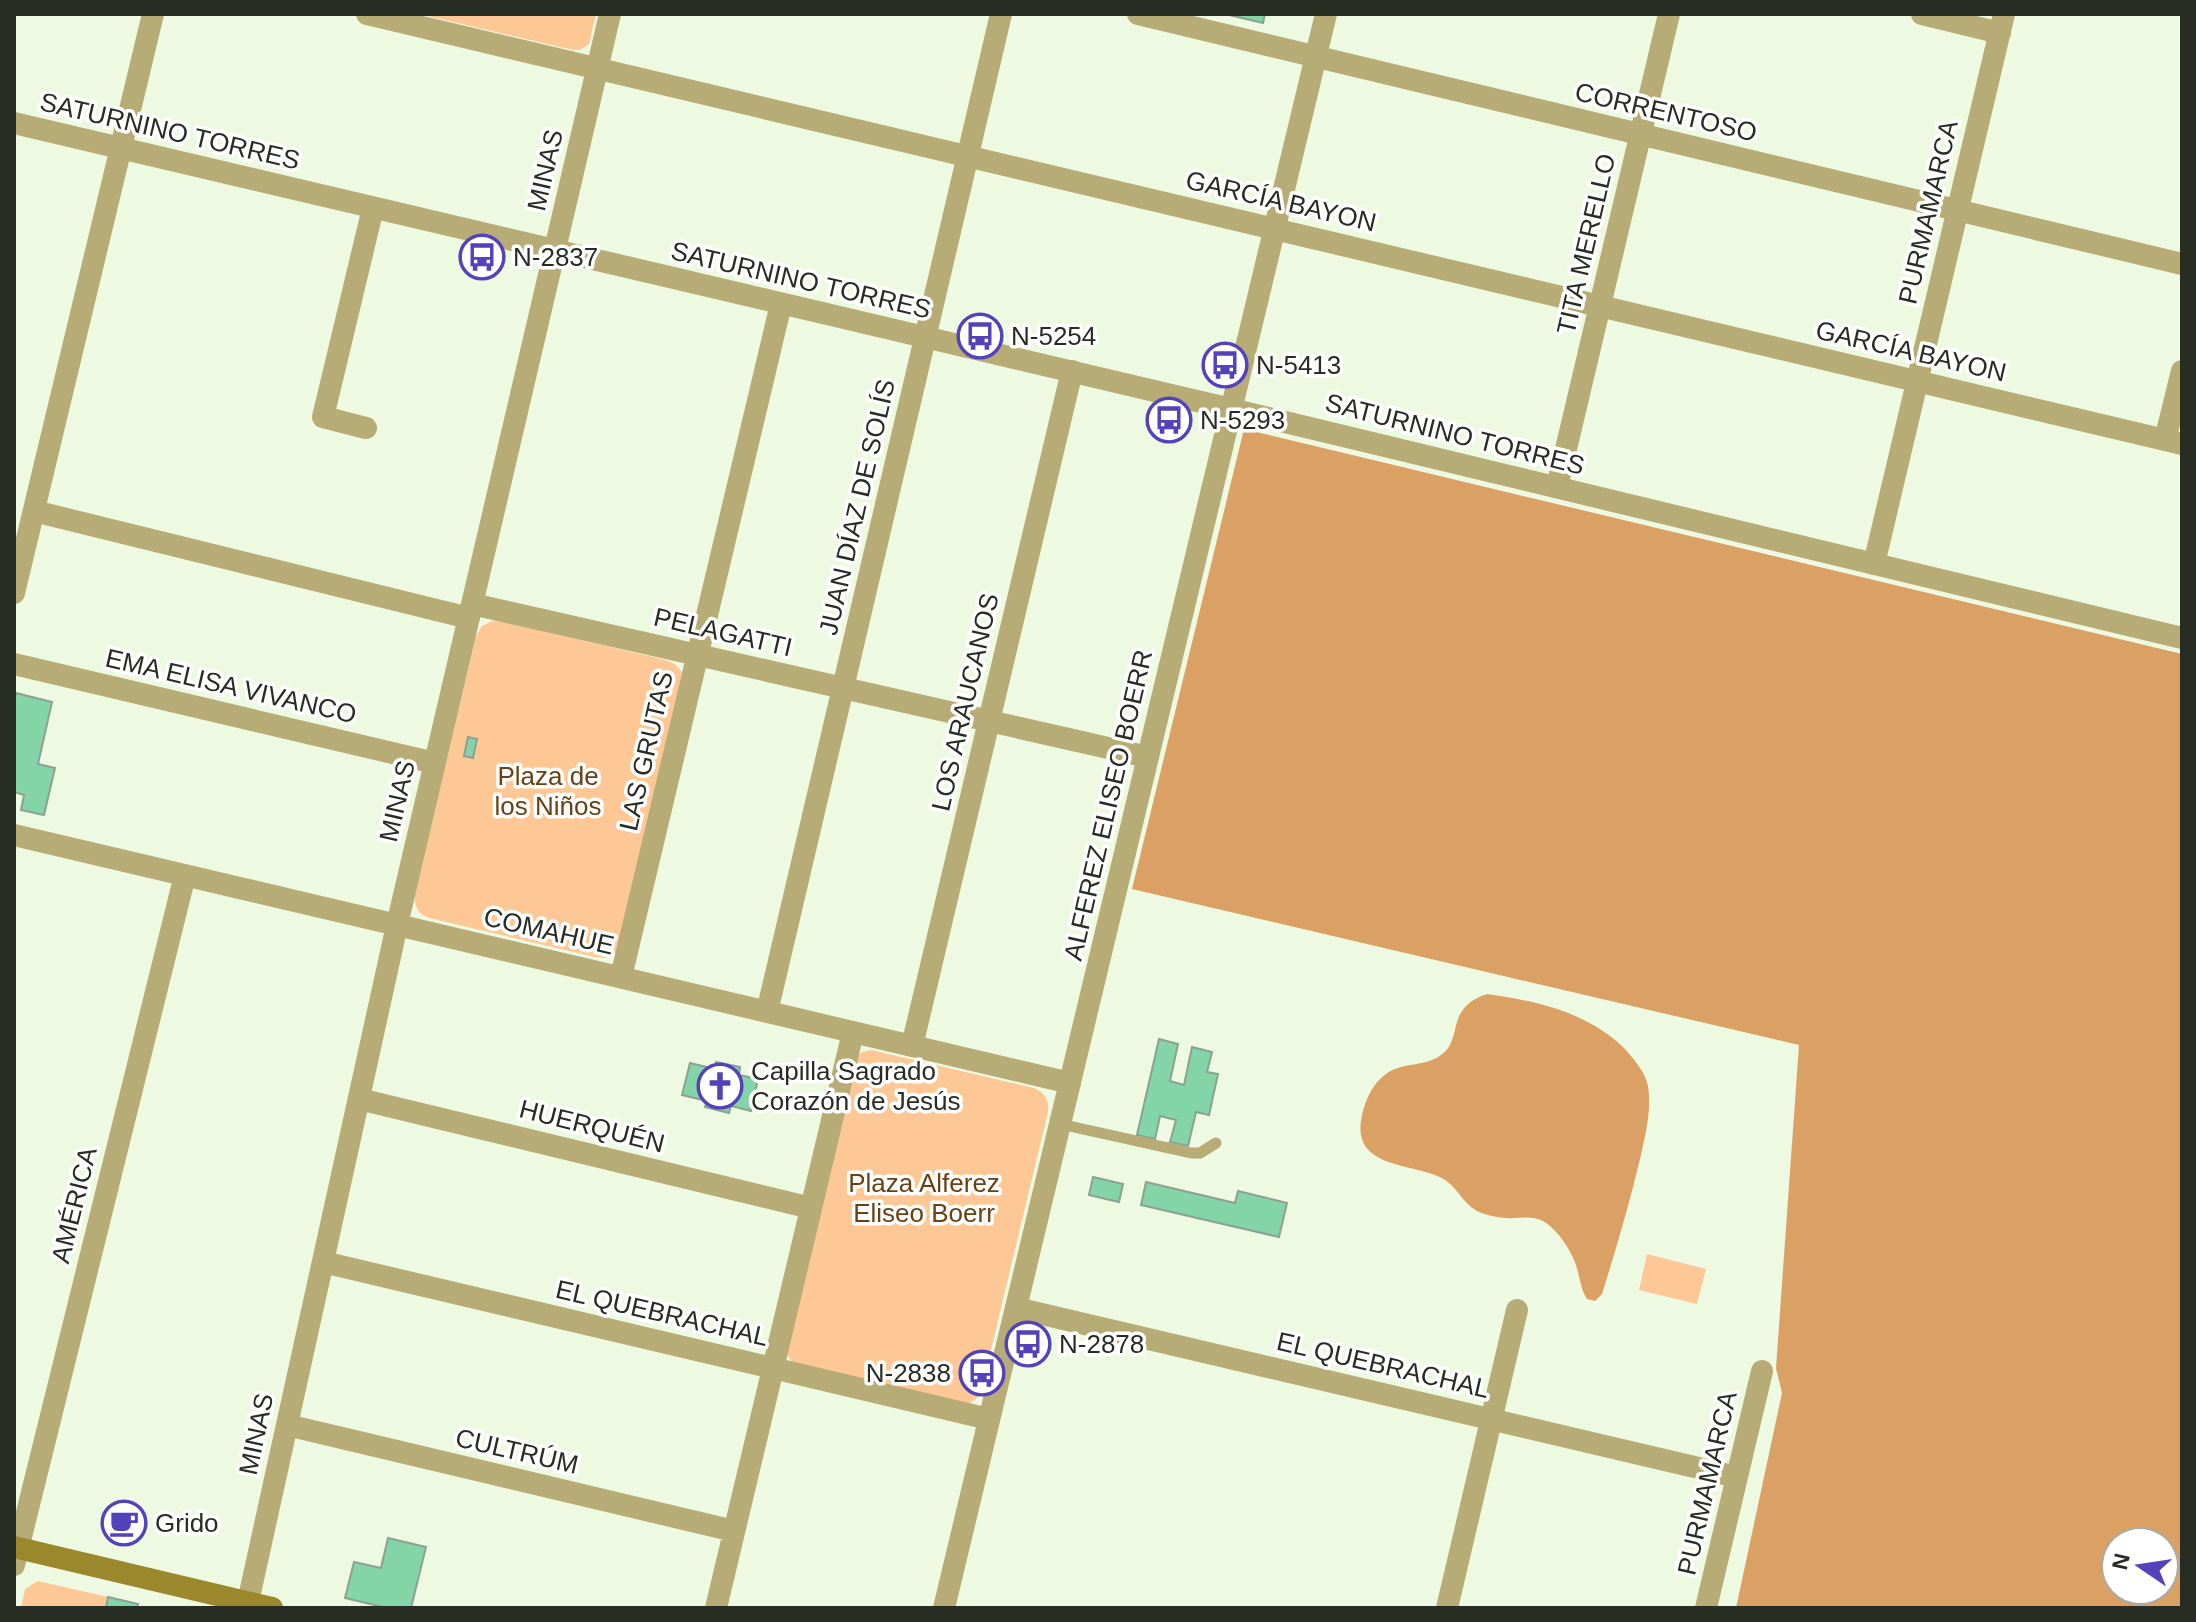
<svg xmlns="http://www.w3.org/2000/svg" width="2196" height="1622" font-family="Arial,sans-serif">
	<rect width="100%" height="100%" fill="#eef9e1"/>
	<path fill="#fdc895" d="M419,14H596L589,44L580,50H573Z
		M492,621L505,622L666,660C674,664 679,665 682,674L616,953L606,958L595,957L429,918C418,914 414,906 415,895L476,636L482,626Z
		M871,1050L1034,1088C1045,1093 1049,1099 1048,1112L982,1387L978,1397L969,1404L792,1362L787,1354L856,1057L860,1053Z
		M1647,1254L1706,1269L1697,1304L1639,1290Z
		M38,1581L108,1597L106,1608H21L25,1589Z"/>
	<path fill="#daa064" fill-rule="evenodd" d="M1244,429L2182,654V1608H1736L1782,1393L1776,1368L1799,1045L1132,889ZM2116,1542H2164V1590H2116Z
		M1487,994C1537,1001 1590,1013 1626,1050C1635,1061 1645,1072 1648,1086C1652,1110 1645,1136 1640,1159C1629,1205 1616,1249 1602,1294L1595,1301L1587,1299C1580,1288 1580,1277 1576,1265C1571,1250 1557,1229 1543,1221C1531,1215 1519,1219 1507,1218C1498,1218 1486,1215 1477,1211C1462,1203 1457,1186 1442,1178C1410,1162 1350,1169 1362,1115C1366,1099 1372,1084 1386,1074C1402,1062 1422,1067 1438,1057C1466,1041 1442,1009 1487,994Z"/>
	<path fill="#83d5a8" stroke="#8aa193" stroke-width="2" d="M1225,14H1265L1263,23Z
		M16,693L52,702L38,764L55,768L44,815L21,810L24,795L14,792V703Z
		M468,737L477,739L473,758L464,756Z
		M1159,1039L1178,1044L1170,1081L1184,1085L1192,1047L1212,1052L1207,1072L1218,1074L1209,1115L1196,1112L1188,1146L1170,1142L1176,1120L1160,1116L1155,1139L1137,1135Z
		M716,1062L740,1067L739,1075L758,1079L751,1111L731,1106L729,1113L705,1107L707,1101L682,1095L690,1063L715,1069Z
		M1093,1177L1123,1184L1119,1202L1089,1195Z
		M1146,1182L1235,1203L1238,1191L1287,1203L1279,1237L1141,1205Z
		M119,1501L137,1505L128,1545L110,1541Z
		M388,1538L426,1547L411,1608H387L345,1598L354,1562L381,1568Z
		M108,1597L138,1604L137,1608H106Z"/>
	<g fill="none" stroke-linecap="round" stroke-linejoin="round">
		<path stroke="#b8ac76" stroke-width="11" d="M1060,1124L1191,1153H1200L1216,1143"/>
		<path stroke="#b8ac76" stroke-width="22" d="M367,14L2182,444
			M1138,14L2182,264
			M1922,14L2000,33
			M366,428L323,417L373,208
			M2165,440L2182,371
			M1557,487L1669,14
			M34,511L469,618
			M1874,564L2004,14
			M14,593L153,14
			M472,604L1148,757
			M14,664L435,763
			M14,835L1070,1083
			M621,977L781,304
			M767,1012L1001,14
			M912,1046L1072,371
			M359,1099L811,1208
			M323,1262L989,1419
			M1016,1308L1737,1477
			M287,1425L734,1531
			M14,1565L185,875
			M248,1602L397,925L610,14
			M716,1608L853,1032
			M1447,1608L1517,1310
			M1706,1608L1762,1371"/>
		<path stroke="#b8ac76" stroke-width="22" d="M14,123L1231,409L2182,638
			M944,1608L1326,14"/>
		<path stroke="#9c882c" stroke-width="22" d="M14,1547L272,1608"/>
	</g>
	<defs>
		<g id="bus-ring" transform="scale(2.3)"><circle r="9.5" fill="#fff" stroke="#5342ba" stroke-width="1.5"/><path d="M-5-6H5V4H4V6H2V4H-2V6H-4V4H-5ZM-3.5-4V0h7V-4ZM-3.5 1.2v1.5H-2V1.2ZM2 1.2v1.5H3.5V1.2Z" fill="#5342ba"/></g>
		<g id="church-ring" transform="scale(2.3)"><circle r="9.5" fill="#fff" stroke="#5342ba" stroke-width="1.5"/><path d="M-1.2-6h2.4v3.5h3.3v2.4h-3.3V6h-2.4V-.1h-3.3v-2.4h3.3Z" fill="#5342ba"/></g>
		<g id="cafe-ring" transform="scale(2.3)"><circle r="9.5" fill="#fff" stroke="#5342ba" stroke-width="1.5"/><path d="M-5.5-4.5H6V0H3Q3 3.5 0 3.5H-2.5Q-5.5 3.5-5.5 0ZM3-3.2v2h1.7v-2ZM-6 4.5H4V6H-6Z" fill="#5342ba"/></g>
	</defs>
	<g fill-rule="evenodd">
		<use href="#bus-ring" x="482" y="257"/>
		<use href="#bus-ring" x="980" y="336"/>
		<use href="#bus-ring" x="1225" y="365"/>
		<use href="#bus-ring" x="1169" y="420"/>
		<use href="#church-ring" x="720" y="1086"/>
		<use href="#bus-ring" x="1028" y="1344"/>
		<use href="#bus-ring" x="982" y="1373"/>
		<use href="#cafe-ring" x="124" y="1523"/>
	</g>
	<g text-anchor="middle" dominant-baseline="central" stroke-width="7" stroke-linejoin="round" paint-order="stroke">
		<g font-size="26" fill="#282d24" stroke="#fff">
			<text transform="translate(1666 112) rotate(13)">CORRENTOSO</text>
			<text transform="translate(170 131) rotate(13)">SATURNINO TORRES</text>
			<text transform="translate(545 170) rotate(-77)">MINAS</text>
			<text transform="translate(1281 201) rotate(13)">GARCÍA BAYON</text>
			<text transform="translate(1928 212) rotate(-77)">PURMAMARCA</text>
			<text transform="translate(1586 244) rotate(-77)">TITA MERELLO</text>
			<text transform="translate(801 280) rotate(13)">SATURNINO TORRES</text>
			<text transform="translate(1911 351) rotate(13)">GARCÍA BAYON</text>
			<text transform="translate(1455 434) rotate(14)">SATURNINO TORRES</text>
			<text transform="translate(857 507) rotate(-77)">JUAN DÍAZ DE SOLÍS</text>
			<text transform="translate(723 632) rotate(13)">PELAGATTI</text>
			<text transform="translate(231 686) rotate(13)">EMA ELISA VIVANCO</text>
			<text transform="translate(965 702) rotate(-77)">LOS ARAUCANOS</text>
			<text transform="translate(646 751) rotate(-77)">LAS GRUTAS</text>
			<text transform="translate(397 801) rotate(-77)">MINAS</text>
			<text transform="translate(1108 805) rotate(-77)">ALFEREZ ELISEO BOERR</text>
			<text transform="translate(549 931) rotate(13)">COMAHUE</text>
			<text transform="translate(592 1126) rotate(14)">HUERQUÉN</text>
			<text transform="translate(74 1205) rotate(-76)">AMÉRICA</text>
			<text transform="translate(662 1313) rotate(13)">EL QUEBRACHAL</text>
			<text transform="translate(1383 1365) rotate(13)">EL QUEBRACHAL</text>
			<text transform="translate(256 1434) rotate(-78)">MINAS</text>
			<text transform="translate(517 1451) rotate(13)">CULTRÚM</text>
			<text transform="translate(1707 1483) rotate(-77)">PURMAMARCA</text>
		</g>
		<g font-size="26" fill="#282d24" stroke="#fff" text-anchor="start">
			<text x="513" y="257">N-2837</text>
			<text x="1011" y="336">N-5254</text>
			<text x="1256" y="365">N-5413</text>
			<text x="1200" y="420">N-5293</text>
			<text x="751" y="1071">Capilla Sagrado<tspan x="751" dy="30">Corazón de Jesús</tspan></text>
			<text x="1059" y="1344">N-2878</text>
			<text x="951" y="1373" text-anchor="end">N-2838</text>
			<text x="155" y="1523">Grido</text>
		</g>
		<g font-size="26" fill="#694114" stroke="#fff">
			<text x="548" y="776">Plaza de<tspan x="548" dy="30">los Niños</tspan></text>
			<text x="924" y="1183">Plaza Alferez<tspan x="924" dy="30">Eliseo Boerr</tspan></text>
		</g>
	</g>
	<rect width="2196" height="1622" fill="none" stroke="#282d24" stroke-width="32"/>
	<g transform="translate(2140 1566) rotate(283)"><circle r="38" fill="#ffffff" stroke="#a9aba7" stroke-width="2"/>
	<path d="M0-6L14 30L0 20L-14 30Z" fill="#5342ba"/>
	<text y="-12" font-size="22" font-weight="bold" text-anchor="middle" fill="#282d24">N</text>
	</g>
</svg>
